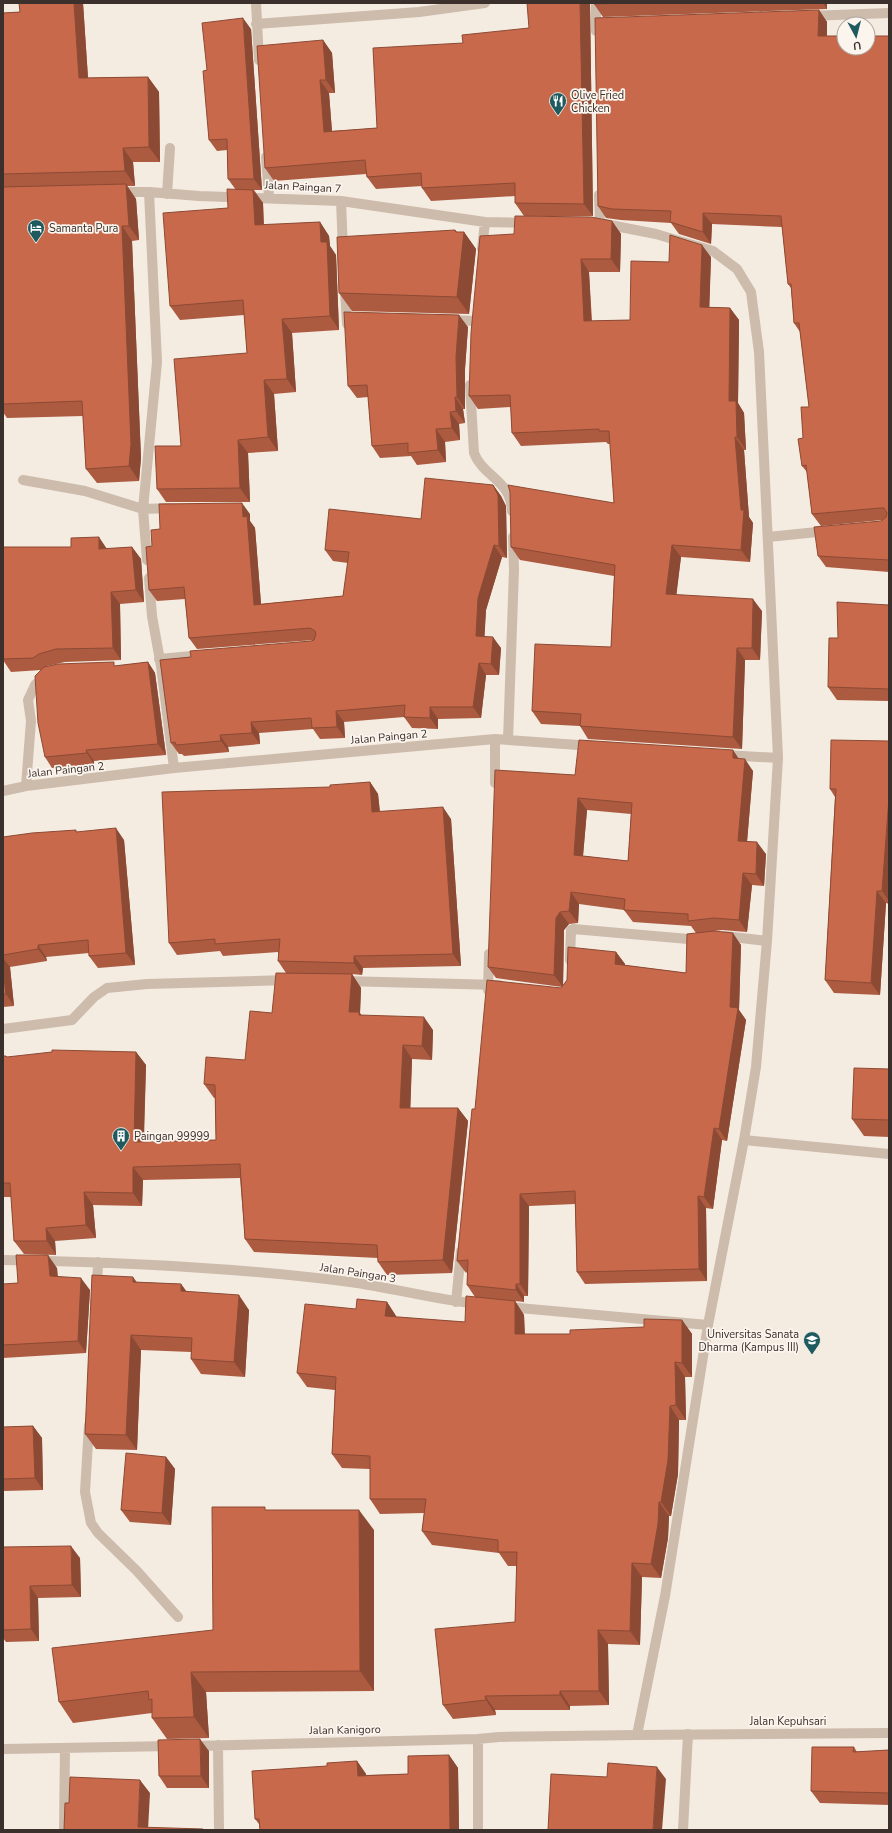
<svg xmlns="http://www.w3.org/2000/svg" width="892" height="1833" font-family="'Nunito Sans',sans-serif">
	<rect width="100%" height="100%" fill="#f4ebe1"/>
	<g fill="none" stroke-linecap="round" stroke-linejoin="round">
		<path stroke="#cdbbac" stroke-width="10" d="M744,1140L889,1154"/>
		<path stroke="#cdbbac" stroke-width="10" d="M256,3L259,60
			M809,16L889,13
			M256,24L419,12L485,3
			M266,157L269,197
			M118,192H149L199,196L341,201L485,222L528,223
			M167,194L170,148
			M341,201L343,250
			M482,249L485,222
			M345,290L347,324
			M450,320L476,321
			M470,385L474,453C483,477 511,480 512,511
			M23,480L85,491L143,509L171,508
			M768,537L827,531
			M147,560L143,509L157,362L149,192
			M149,578L152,616L161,666L174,768
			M159,659L203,655
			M508,740L514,570L513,537
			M724,755L778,758
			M495,783V739
			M26,786L31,721L28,700L35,685L45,676
			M3,791L26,786L174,768L495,739L592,746
			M724,936L767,941
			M570,960L571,930L573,929L700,940
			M343,981L499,985
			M488,990L489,954
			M3,1029L72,1020L94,997L107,988L147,984L287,980
			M3,1260C119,1262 235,1267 350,1282C394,1288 436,1300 479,1304
			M97,1290L98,1262
			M456,1302L461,1251
			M507,1307L708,1325
			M89,1425L85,1492L91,1523L98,1533L137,1571L178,1617
			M478,1739V1830
			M218,1745L219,1830
			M192,1746L478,1739L499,1737L637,1735
			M3,1749L172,1746
			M64,1830L65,1748
			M683,1830L688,1734"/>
		<path stroke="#cdbbac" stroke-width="10" d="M596,3V31
			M599,195L600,223L656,234L713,251L737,269L751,292L759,352L778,758L767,941L756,1067L744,1140L708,1325L665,1596L637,1735L889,1733"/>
	</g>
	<path fill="#ac5a40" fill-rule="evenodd" d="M19,3H83L88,78L148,77L159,92L160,162H133L135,186H127L136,199L139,240L132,241L141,458L139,481L97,483L86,469L83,416L7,418L3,412V13L20,12Z
		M590,3L593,216H524L515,203V196L431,201L422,188V186L376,189L367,177L366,174L274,181L265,168L323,40L332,53L335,93H329L332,131L377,128L463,43L529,28Z
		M594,3H827V9L603,17L594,4Z
		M819,10L827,22V36H889V572L826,567L818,556L882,520L821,526L812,514L807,472L802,466L803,438L809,407L800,332L794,323L791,288L788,284L782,227L712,224L711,244L679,234L671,223L621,220L606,218L598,206Z
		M251,29L262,190H254L263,203L264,225L320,222L329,236L330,246L336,255L339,330L292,333L296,392L274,394L278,451L248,453L250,502H166L157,489L181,446L247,353L244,315L180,320L170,306L228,208L236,190L228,179L227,150L217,151L209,140L207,70Z
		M612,221L621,234L620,272H589L592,321L630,320L669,262L711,257L709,307L730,308L739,320L738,403L744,413L746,450H744L749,517L753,523L750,562L681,557L676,595L762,611L760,660H745L742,749L588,739L580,726L541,724L532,711L611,647L614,576L520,560L511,547L614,503L610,444H608L606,442L521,446L512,433L511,407L478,409L469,396L514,234Z
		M455,230L457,232H464L476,249L469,314L352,311L339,293Z
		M468,327L465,369V409H463L465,423L459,424L460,440L445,442L446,462L417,465L411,456L380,458L372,446L368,397L357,398L348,386Z
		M493,485L501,496L506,506L507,558L502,557L486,610L484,637L501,648L499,675H486L481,718L438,719V729L412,728L404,717L344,722L345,738L320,739L313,729L259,733L260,744L228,747L229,752L184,756L182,754H179L171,743L191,657L311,641L314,640L197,649L189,638L185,599L157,601L149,590L152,546L160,529L250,514V521L255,528L261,604L343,596L348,563L333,561L325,550L421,519Z
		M3,547L107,549L132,547L141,559L144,602L120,604L121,660L65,662L47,666L46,667L116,666L148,662L155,673L166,755L94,761V764L52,768L45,757L41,670L11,672L3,660Z
		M889,605V701L837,700L828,687L838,638Z
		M889,741V904L886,903L880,995L834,993L825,980L835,797L830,789Z
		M739,758L753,771L747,842L766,854L764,886L752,885L747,932L722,930L714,931L741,945L739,1010L746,1020L727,1141L722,1140L713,1209L706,1208L707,1281L585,1284L577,1272L575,1204L529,1206L528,1296H524V1302L515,1301L524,1315L525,1334H570L644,1327L682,1320L692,1334V1377H685L686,1420H679L678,1474L671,1516H669L668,1538L661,1578L642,1577L640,1645L608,1644L609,1705L570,1706V1710H495L496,1715L453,1719L443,1705L515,1622L517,1566H508L499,1553L432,1545L422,1531L424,1513L380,1514L370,1499V1469L342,1468L332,1454L335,1390L307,1387L297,1373L356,1309L387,1302L396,1316V1317L465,1322L475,1297L467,1285V1272L466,1273L457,1261L475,1109L562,987L496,978L488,967L575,775ZM587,810L631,814L628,861L583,856ZM579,904L624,910L633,922L691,926L696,933L686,973L624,965L625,964L616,952L563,986L564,930L569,924L578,923Z
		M370,782L378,794L380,812L451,819L461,966L363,968L362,975L352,974L361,988L360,1013L361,1015L433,1030L432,1060L412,1059L410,1108H458L468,1121L452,1273L387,1275L378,1262V1258L254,1252L245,1239L240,1178L143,1180L142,1206L93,1205L96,1238L55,1241L56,1255L24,1254L14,1241L11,1197H3V1056H6L7,1057L136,1052L146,1065L144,1142L216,1140L215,1098H214L204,1084L245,1060L272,1013L286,973L278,961V952L223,956L220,951L177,955L169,943L330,787Z
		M77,832L124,840L135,965L98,968L89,956V953L46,957L47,961L10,967L14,1006L3,1007V837Z
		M889,1069V1137L864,1136L852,1119Z
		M57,1268L58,1277L90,1290L86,1353L3,1358V1284L18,1283Z
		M136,1282L181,1284L186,1291L249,1310L245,1377L201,1374L191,1359V1352L141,1350L137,1450L96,1449L85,1434Z
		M33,1426L42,1438L43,1490L3,1491V1427Z
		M166,1457L175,1469L171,1525L130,1522L121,1510Z
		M267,1510L374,1530V1691L206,1692L209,1738L167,1739L152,1718V1713L73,1723L59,1702L213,1630Z
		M3,1547L80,1558L81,1597L38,1598L39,1641L6,1642L3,1638Z
		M854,1747L857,1752L889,1750V1805L820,1803L811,1791Z
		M209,1751V1788H167L159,1776Z
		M449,1755L458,1768L459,1830H260L259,1824L255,1819L327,1766L357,1761L366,1774V1775L408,1774Z"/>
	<path fill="#8c4a34" d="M74,3H83L89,93L79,78Z
		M580,3H590L593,216L584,204Z
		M823,3H827V9Z
		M819,10L827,22V48L818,36Z
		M243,18L251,29L262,190L254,179Z
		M323,40L332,53L335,93L326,80Z
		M148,77L159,92L160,162L149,147Z
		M320,80L329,93L333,145L324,132Z
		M123,148L133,162L135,186L125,171Z
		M126,184L136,199L139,240L129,226Z
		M253,190L263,203L264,239L255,225Z
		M703,213L712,224L711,244L703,232Z
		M612,221L621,234L620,272L611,259Z
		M320,222L329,236L330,246L336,255L339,330L330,316L321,242Z
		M122,226L132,241L141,458L139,481L129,466Z
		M455,230L463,240L464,232L476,249L469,314L457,297Z
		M702,245L711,257L709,319L700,307Z
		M581,259L589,272L592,333L584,321Z
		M730,308L739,320L738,403L744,413L746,450L737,437L729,401Z
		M459,315L468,327L465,369V409L457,397L456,357Z
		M282,319L292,333L296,392L287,379Z
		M264,380L274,394L278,451L268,437Z
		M455,397L463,409L465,423L456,411Z
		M450,412L459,424L460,440L452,428Z
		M436,429L445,442L446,462L438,450Z
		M735,437L744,450L749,517L753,523L750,562L741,550V510Z
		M238,440L248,453L250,502L240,488Z
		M493,485L501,496L506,506L507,558L499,546Z
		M242,503L250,514V521L255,528L262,616L254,605L243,517Z
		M99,537L107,549H99Z
		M494,545L502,557L486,610L484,647L476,636L478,598Z
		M672,545L681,557L675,607L666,594Z
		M132,547L141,559L144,602L136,590Z
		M111,592L120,604L121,660L113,648Z
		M753,599L762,611L760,660L752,648Z
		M493,637L501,648L499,675L491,664Z
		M737,648L745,660L742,749L733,737Z
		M148,662L155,673L166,755L158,744Z
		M479,663L486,675L481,718L473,707Z
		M430,707L438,719V729L430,718Z
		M336,711L344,722L345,738L337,727Z
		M251,722L259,733L260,744L252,733Z
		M220,735L228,747L229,752L221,741Z
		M86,750L94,761V764L87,753Z
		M733,750L741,762L733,758Z
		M745,759L753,771L746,853L738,841Z
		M370,782L378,794L381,824L372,812Z
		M578,798L587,810L582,867L574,855Z
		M889,798V901L882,891Z
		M443,807L451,819L461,966L453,954Z
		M116,828L124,840L135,965L126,953Z
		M757,842L766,854L764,886L756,874Z
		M743,873L752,885L747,932L739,920Z
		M877,891L886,903L880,995L871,983Z
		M571,892L579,904L578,923L569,911Z
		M560,912L569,924L564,930L563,987L554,975L556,918Z
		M733,933L741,945L739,1010L746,1020L727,1141L719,1129L730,1007Z
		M38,945L46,957L47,961L38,949Z
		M616,952L625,964L623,976L615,964Z
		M354,956L363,968L362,975L354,963Z
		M3,958L10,967L14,1006L6,994L3,970Z
		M352,974L361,988L360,1013L368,1026L349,1012Z
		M424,1017L433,1030L432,1060L422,1046Z
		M403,1045L412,1059L410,1121L400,1108Z
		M136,1052L146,1065L143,1155L134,1142Z
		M458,1108L468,1121L452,1273L443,1260Z
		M714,1128L722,1140L713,1209L704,1197Z
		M133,1167L143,1180L142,1206L133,1193Z
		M84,1192L93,1205L96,1238L86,1225Z
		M520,1194L529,1206L528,1296L520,1284Z
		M698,1196L706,1208L707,1281L699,1269Z
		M46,1228L55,1241L56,1255L47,1241Z
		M48,1255L57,1268L58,1288L50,1276Z
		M133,1277L144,1292L133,1282Z
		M81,1278L90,1290L86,1353L78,1341Z
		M181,1284L192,1299L181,1291Z
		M516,1284L524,1296V1302L516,1290Z
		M239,1295L249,1310L245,1377L234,1362Z
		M515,1301L524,1315L525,1348L515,1334Z
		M387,1302L396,1316L395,1330L385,1316Z
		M682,1320L692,1334V1377L682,1363Z
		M131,1335L141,1350L137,1450L126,1435Z
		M675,1362L685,1377L686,1420L676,1405Z
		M670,1406L679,1420L678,1474L671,1516L661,1502Z
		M33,1426L42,1438L43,1490L35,1478Z
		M166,1457L175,1469L171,1525L162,1513Z
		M659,1502L669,1516L668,1538L661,1578L651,1564Z
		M359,1510L374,1530V1691L360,1671Z
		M71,1546L80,1558L81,1597L72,1585Z
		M632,1563L642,1577L640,1645L630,1631Z
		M30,1586L38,1598L39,1641L31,1629Z
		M598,1630L608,1644L609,1705L599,1691Z
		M191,1672L206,1692L209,1738L194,1717Z
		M560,1691L570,1706V1710L560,1695Z
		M485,1696L495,1710L496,1715L486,1700Z
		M200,1739L209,1751V1788L201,1776Z
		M449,1755L458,1768L459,1830H450Z
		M357,1761L366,1774L367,1788L358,1776Z
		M657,1767L666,1779L662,1830H653Z
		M140,1780L150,1793L148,1830L138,1827Z"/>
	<path fill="#c8694b" stroke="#8c4a34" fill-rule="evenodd" d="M19,3H74L79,78L148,77L149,147L123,148L125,171L3,174V13L20,12Z
		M527,3H580L584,204L515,203V183L422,188L421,173L367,177L365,160L265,168L257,46L323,40L326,80H320L324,132L377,128L373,48L463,43L462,35L529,28Z
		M594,3H629L594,4Z
		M819,10L818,36H844V48H868V36H889V560L818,556L814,527L881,521L886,517L887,513L884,508H880L812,514L806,465L802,466L798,439L803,438L801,407H809L799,323H794L791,284H788L781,216L703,213V232L670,222L671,211L612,209L598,206L595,18Z
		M243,18L254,179H228L227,139L209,140L203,71L207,70L202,23Z
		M126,184L129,226H122L131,444L129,466L86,469L82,401L3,404V187Z
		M227,189L253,190L255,225L320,222L321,242H327L330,316L282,319L287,379L264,380L268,437L238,440L240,488L157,489L155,446H181L174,359L247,353L243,300L170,306L163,213L228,208Z
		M515,216L591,217L612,221L611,259H581L584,321L630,320L631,261L669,262L670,235L702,245L700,307L730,308L729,401H736L737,437H735L741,510H744L741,550L672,545L666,594L753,599L752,648H737L733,737L580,726L581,714L532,711L535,644L611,647L615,565L511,547L510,492L508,485L614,503L609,431H599V429L512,433L510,395L469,396L471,333L480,236L514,234Z
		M455,230L456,232H464L457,297L339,293L337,237Z
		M344,312L459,315L456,357L457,397H455L456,411L450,412L452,428L436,429L438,450L408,453V443L372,446L367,385L348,386Z
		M425,478L493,485L498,495L499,546L494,545L478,598L476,636L493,637L491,664L479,663L473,707H430V718L404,717L405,705L336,711L337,727L312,728L311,718L251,722L252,733L220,735L221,741L176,745L175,742L171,743L160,660L191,657L190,651L311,641L314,640L316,634L315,631L310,628L189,638L184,587L149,590L146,547L152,546L151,530L160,529L159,504L242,503L243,517L247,516L254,605L343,596L349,552L325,550L329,509L421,519Z
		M99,537V549L132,547L136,590L111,592L113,648L56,649L39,654L33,658L3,659V547H71V538Z
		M837,602L889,605V689L828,687L829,638H838Z
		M114,662V666L148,662L158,744L86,750L87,753L45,757L38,723L35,676L44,667L58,664Z
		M579,740L733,750V758L745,759L738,841L757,842L756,874L743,873L739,920L714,918L688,921V914L624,910L625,899L571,892L569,911L560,912L556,918L554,975L488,967L495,770L575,775ZM578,798L632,803L628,861L574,855Z
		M831,740L889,741V798L882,891H877L871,983L825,980L836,789H830Z
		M370,782L372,812L443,807L453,954L354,956V963L278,961L280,939L215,944V939L169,943L162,792L330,787V785Z
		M116,828L126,953L89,956L88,940L38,945V949L3,955V837L32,833L76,830V832Z
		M714,931L733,933L730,1007L738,1008L719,1129L714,1128L704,1197L698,1196L699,1269L577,1272L575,1191L520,1194V1284H516V1290L467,1285L468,1260L457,1261L472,1109H475L487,980L561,988L567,980L568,947L616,952L615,964L686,973L687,934Z
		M3,970L6,994H3Z
		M276,973L352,974L349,1012H359V1015L424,1017L422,1046L403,1045L400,1108H458L443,1260L378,1262L377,1245L245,1239L240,1164L133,1167V1193L84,1192L86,1225L46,1228L47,1241H14L10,1183H3V1056H6L7,1057L52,1052V1050L136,1052L134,1142L216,1140L215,1085L204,1084L206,1057L245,1060L250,1011L272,1013Z
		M854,1068L889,1069V1120L852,1119Z
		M16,1255H48L50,1276L81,1278L78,1341L3,1345V1284L18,1283Z
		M92,1275L133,1277V1282L181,1284V1291L239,1295L234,1362L191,1359L192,1338L131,1335L126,1435L85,1434Z
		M466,1296L515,1301V1334H570V1330L644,1327V1319L682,1320V1363L675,1362L676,1405L670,1406L668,1460L661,1502H659L658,1524L651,1564L632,1563L630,1631L598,1630L599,1691H560V1695L485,1696L486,1700L443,1705L435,1629L515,1622L517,1552H498V1540L422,1531L426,1499H370V1456L332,1454L336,1377L297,1373L305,1304L356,1309L357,1299L387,1302L385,1316L465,1322Z
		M33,1426L35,1478L3,1479V1427Z
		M126,1453L166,1457L162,1513L121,1510Z
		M212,1507H265V1510H359L360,1671L191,1672L194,1717L152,1718V1699L149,1700L148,1691L59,1702L52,1648L213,1630Z
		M71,1546L72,1585L30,1586L31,1629L3,1630V1547Z
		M200,1739L201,1776H159L158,1740Z
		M812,1747H854L853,1752L889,1750V1793L811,1791Z
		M449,1755L450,1830H260L259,1819H255L252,1771L327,1766V1763L357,1761L358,1776L408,1774V1756Z
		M608,1763L657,1767L653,1830H548L551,1774L607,1777Z
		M70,1777L140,1780L138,1827L203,1829V1830H64L65,1803H69Z"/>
	<defs>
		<g id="restaurant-pin" transform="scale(0.9)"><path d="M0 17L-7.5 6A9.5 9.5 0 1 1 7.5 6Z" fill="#1f5a5e" stroke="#fbf5ee"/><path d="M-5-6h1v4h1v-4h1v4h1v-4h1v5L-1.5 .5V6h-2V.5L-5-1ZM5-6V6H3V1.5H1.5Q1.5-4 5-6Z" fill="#fff"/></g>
		<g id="hotel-pin" transform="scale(0.9)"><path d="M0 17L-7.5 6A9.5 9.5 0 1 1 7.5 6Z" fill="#1f5a5e" stroke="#fbf5ee"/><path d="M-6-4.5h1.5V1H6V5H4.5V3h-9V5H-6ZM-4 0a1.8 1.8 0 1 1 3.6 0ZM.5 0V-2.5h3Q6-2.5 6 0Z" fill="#fff"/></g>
		<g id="building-pin" transform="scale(0.9)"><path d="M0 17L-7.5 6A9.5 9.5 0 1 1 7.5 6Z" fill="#1f5a5e" stroke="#fbf5ee"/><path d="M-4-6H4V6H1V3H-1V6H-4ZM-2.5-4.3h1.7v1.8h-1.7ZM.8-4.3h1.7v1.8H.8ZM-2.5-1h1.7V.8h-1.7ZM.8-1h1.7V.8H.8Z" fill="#fff"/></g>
		<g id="university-pin" transform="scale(0.9)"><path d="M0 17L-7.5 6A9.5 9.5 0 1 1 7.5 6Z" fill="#1f5a5e" stroke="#fbf5ee"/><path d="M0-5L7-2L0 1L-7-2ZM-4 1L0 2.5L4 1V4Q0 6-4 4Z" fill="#fff"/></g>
	</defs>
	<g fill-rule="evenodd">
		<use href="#restaurant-pin" x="558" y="101"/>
		<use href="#hotel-pin" x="36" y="228"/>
		<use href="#building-pin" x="121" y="1136"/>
		<use href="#university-pin" x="812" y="1340"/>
	</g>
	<g text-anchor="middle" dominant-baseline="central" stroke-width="3.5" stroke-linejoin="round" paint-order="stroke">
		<g font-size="11" fill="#3b302b" stroke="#fbf5ee" text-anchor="start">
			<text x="571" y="95">Olive Fried<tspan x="571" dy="13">Chicken</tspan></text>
			<text x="49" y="228">Samanta Pura</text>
			<text x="134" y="1136">Paingan 99999</text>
			<text x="799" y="1334" text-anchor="end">Universitas Sanata<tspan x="799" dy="13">Dharma (Kampus III)</tspan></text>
		</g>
		<g font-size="11" fill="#3b302b" stroke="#fbf5ee">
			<text transform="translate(303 187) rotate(3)">Jalan Paingan 7</text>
			<text transform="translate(389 737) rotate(-5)">Jalan Paingan 2</text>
			<text transform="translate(66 770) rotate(-6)">Jalan Paingan 2</text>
			<text transform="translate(358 1273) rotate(9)">Jalan Paingan 3</text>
			<text x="788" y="1721">Jalan Kepuhsari</text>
			<text transform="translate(345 1730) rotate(-1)">Jalan Kanigoro</text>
		</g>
	</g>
	<rect width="892" height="1833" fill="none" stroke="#3b302b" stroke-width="8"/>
	<g transform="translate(856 36) rotate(173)"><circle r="19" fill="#fbf5ee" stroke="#aea6a0"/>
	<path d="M0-3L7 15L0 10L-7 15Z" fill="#1f5a5e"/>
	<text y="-6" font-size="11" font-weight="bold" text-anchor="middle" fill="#3b302b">U</text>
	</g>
</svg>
